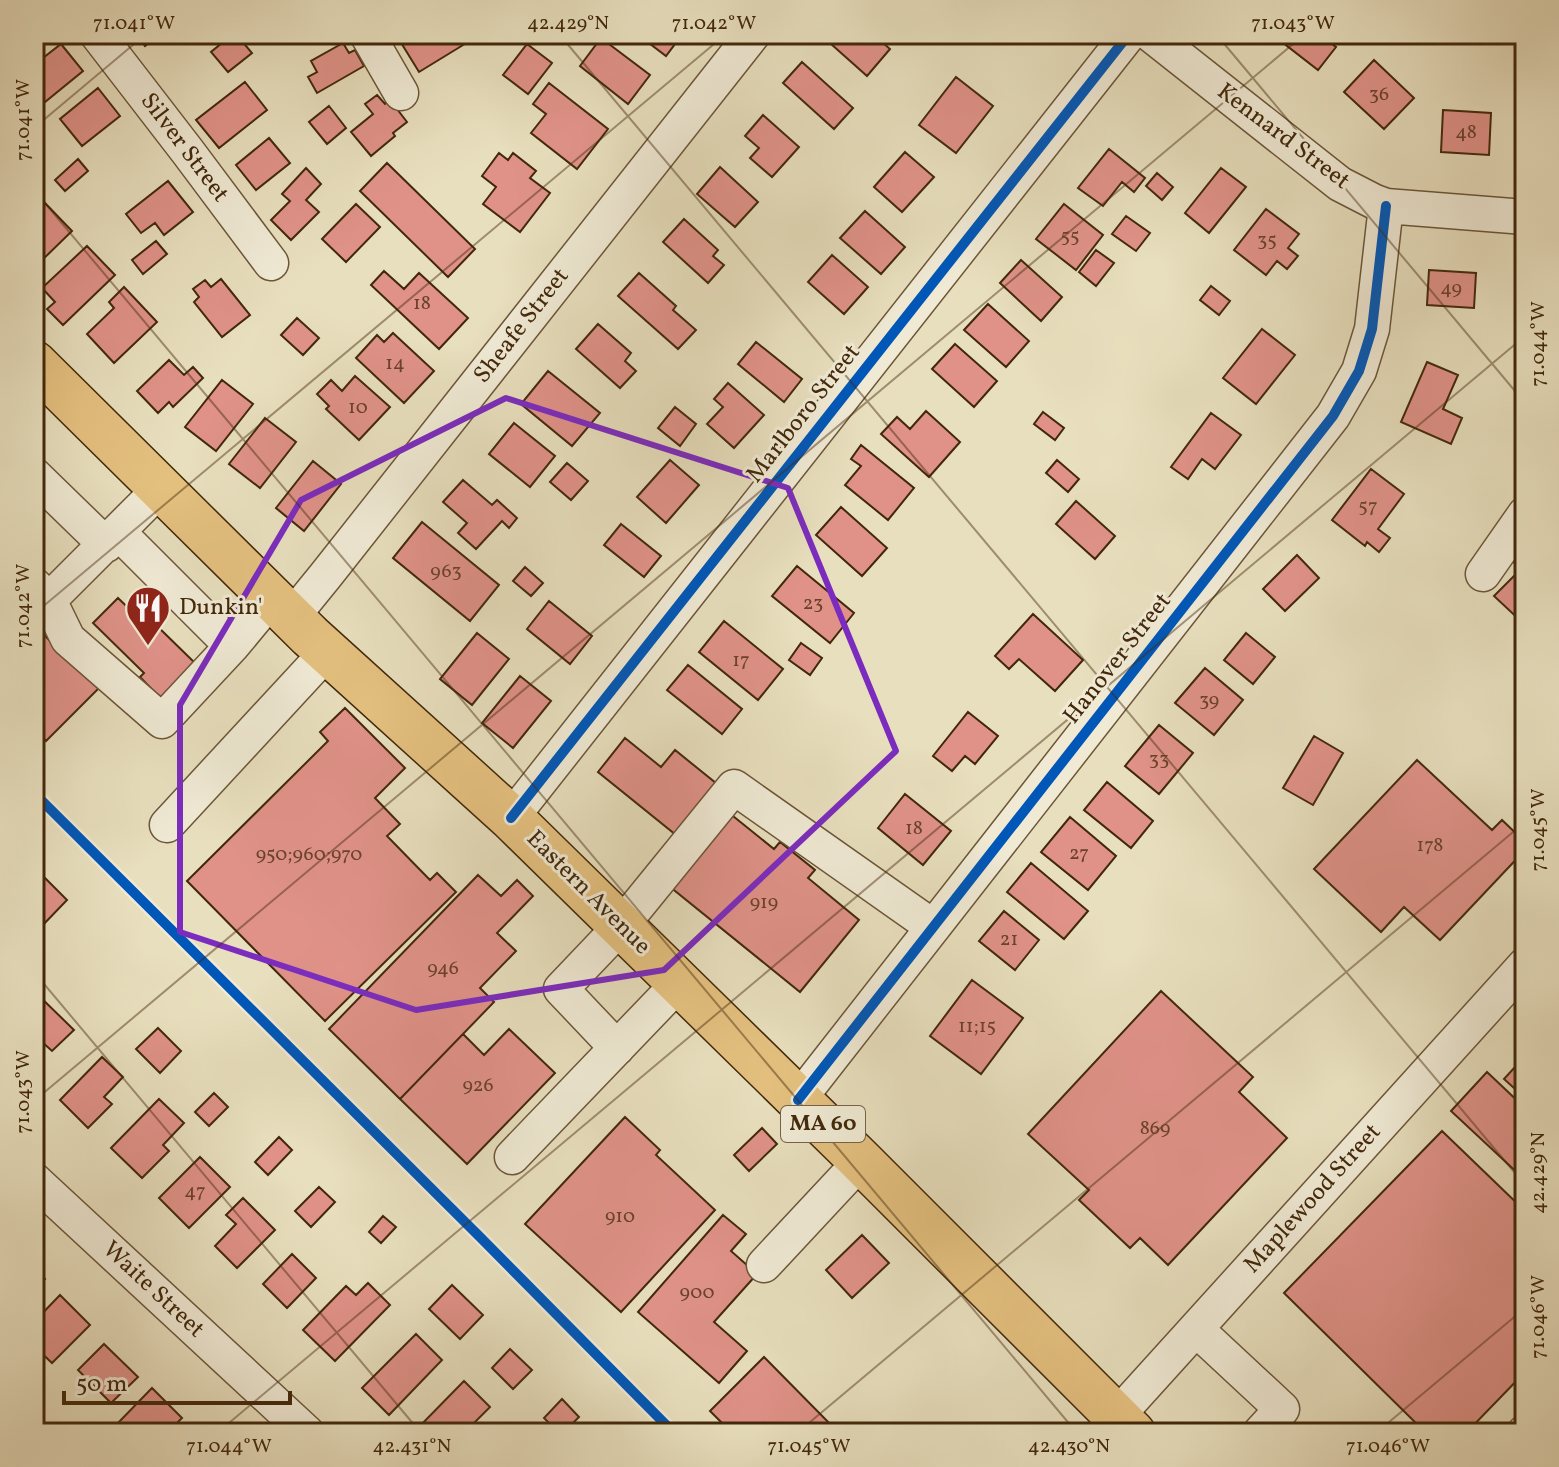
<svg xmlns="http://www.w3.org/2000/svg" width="1559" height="1467" font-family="Vollkorn,serif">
	<rect width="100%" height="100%" fill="#e8dfbe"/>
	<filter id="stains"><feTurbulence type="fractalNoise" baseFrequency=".0025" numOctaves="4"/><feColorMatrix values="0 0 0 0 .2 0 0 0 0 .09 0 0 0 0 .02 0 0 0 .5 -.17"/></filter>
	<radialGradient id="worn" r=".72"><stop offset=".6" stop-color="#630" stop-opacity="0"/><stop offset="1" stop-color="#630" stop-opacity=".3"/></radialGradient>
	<path fill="#e09289" stroke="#42280b" stroke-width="2" d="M136,34H160L145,46Z
		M233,34H236L252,53L228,72L211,52Z
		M411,34H463L468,42L419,72L400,41Z
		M637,34H678L681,36L666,56Z
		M824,34H862L868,39L873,34L890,49L867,76L822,36Z
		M1289,34H1319L1336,47L1318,70L1282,42Z
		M601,38L650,75L628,104L580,66Z
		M343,43L349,53L355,50L364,66L317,93L308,77L317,72L311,61Z
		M61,44L83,71L45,102L34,88V65Z
		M527,44L552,63L528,94L503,75Z
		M1374,60L1414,98L1384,129L1344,92Z
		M802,62L853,108L834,129L783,83Z
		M956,77L993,106L956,153L919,125Z
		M245,82L267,110L219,148L196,120Z
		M549,83L608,129L577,169L531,133L546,114L533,104Z
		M98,88L120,116L82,146L60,119Z
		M377,95L385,104L390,100L407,122L393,133L395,136L371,156L351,132L373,114L365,104Z
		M329,106L346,128L327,144L309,122Z
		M1443,110L1491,113L1489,155L1441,152Z
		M763,115L799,147L772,177L750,158L759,148L745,136Z
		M1523,120H1525V152H1521Z
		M269,138L290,163L256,190L236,165Z
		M1109,149L1145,178L1134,192L1122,182L1103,206L1078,188Z
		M905,152L934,177L902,212L874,187Z
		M499,153L508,160L513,153L536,171L530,178L550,193L520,232L483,204L496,187L482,176Z
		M78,159L88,171L65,191L55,180Z
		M387,163L475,249L448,277L360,191Z
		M720,167L758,202L735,227L697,194Z
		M306,168L321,184L306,200L319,212L291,240L271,220L290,201L282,194Z
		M1221,168L1246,187L1209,233L1185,213Z
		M1157,173L1173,187L1162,200L1146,186Z
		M168,181L193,212L164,235L155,223L141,233L126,214Z
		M44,202L72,231L34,268V212Z
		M356,204L380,227L346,262L322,239Z
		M1064,204L1103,235L1076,270L1036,239Z
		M1266,209L1299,234L1288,248L1298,256L1287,269L1277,261L1266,275L1234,250Z
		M865,211L905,247L881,274L840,238Z
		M1126,216L1150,233L1136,251L1112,234Z
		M684,219L718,250L713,256L724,265L708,283L663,242Z
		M156,241L167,254L143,274L132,260Z
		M87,246L115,275L63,325L47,309L55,302L42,288Z
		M1096,250L1114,263L1096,286L1079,272Z
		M832,255L868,287L844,314L808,282Z
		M1021,260L1062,297L1041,321L1000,283Z
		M1429,270L1476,273L1474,308L1427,305Z
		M384,271L404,289L419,273L468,318L439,349L371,285Z
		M639,273L676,306L673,310L696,330L678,349L618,296Z
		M221,279L250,315L222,337L194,302L199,297L193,289L205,280L211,287Z
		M1211,286L1230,301L1219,315L1200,300Z
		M124,287L157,322L114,363L87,334L114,308L109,302Z
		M988,304L1029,341L1006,367L964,330Z
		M297,318L319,338L303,355L281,335Z
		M598,324L631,353L625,361L636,371L620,388L576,349Z
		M1262,329L1295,355L1256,404L1223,378Z
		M393,333L434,371L404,403L356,358L377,335L384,342Z
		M756,342L802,379L784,402L738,364Z
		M955,344L997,381L974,407L932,369Z
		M169,360L184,375L193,367L203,378L173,407L169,402L158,413L137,391Z
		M1427,362L1458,375L1443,409L1462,418L1451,444L1401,422Z
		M548,371L600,413L572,446L521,404Z
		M355,376L390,407L359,440L326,409L329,406L317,394L331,380L342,391Z
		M222,380L253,404L216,451L185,427Z
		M728,383L764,415L734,448L707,424L723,407L714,399Z
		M675,407L696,424L680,446L658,428Z
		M926,411L960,442L929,477L881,434L897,417L910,429Z
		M1043,412L1064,428L1055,440L1034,424Z
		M1211,413L1241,435L1215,469L1202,459L1188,479L1171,467Z
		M265,418L296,442L260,488L229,464Z
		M514,423L555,456L530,487L489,454Z
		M861,445L914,488L888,520L845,485L861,466L851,459Z
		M670,460L699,485L666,523L637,497Z
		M1057,460L1079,479L1068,492L1046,473Z
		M313,461L341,484L304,531L276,508Z
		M567,463L588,481L571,500L550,482Z
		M1371,469L1404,494L1378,529L1390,538L1379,552L1367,542L1365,546L1332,520Z
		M463,480L492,505L497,500L517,518L509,528L502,521L476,549L458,533L467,523L443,502Z
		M1076,501L1115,536L1095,559L1056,524Z
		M841,507L887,548L862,576L816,535Z
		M422,522L499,585L470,621L393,558Z
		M621,524L661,556L644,577L604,545Z
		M1525,537V625L1494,596L1521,569L1507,556Z
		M1297,555L1319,578L1285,611L1263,589Z
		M797,566L854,613L830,643L772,596Z
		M525,567L543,583L531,596L513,581Z
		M118,598L150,629L155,624L196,664L161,699L140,677L144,673L93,623Z
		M549,601L592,636L570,664L527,629Z
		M34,607L52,625L43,634L99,688L46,741L34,729Z
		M1033,614L1083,660L1055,691L1019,659L1009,669L995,656Z
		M724,621L783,669L758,700L699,652Z
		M477,633L509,659L472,705L440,679Z
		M1246,633L1275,657L1253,684L1224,660Z
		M801,643L822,658L810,675L789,660Z
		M688,665L742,709L722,734L667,690Z
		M1205,668L1243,700L1214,735L1175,703Z
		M520,676L551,701L513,748L482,723Z
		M345,708L405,768L375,798L400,824L387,836L430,880L437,873L456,892L325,1021L187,881L328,741L320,732Z
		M968,712L998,736L975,764L965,756L952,771L933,756Z
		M1159,725L1193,753L1159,794L1125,766Z
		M1314,736L1343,753L1313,805L1283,788Z
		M625,738L661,767L675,750L722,788L681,839L598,772Z
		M1417,760L1492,830L1502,820L1525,842V850L1440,940L1404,907L1381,932L1314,869Z
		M1107,782L1153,821L1131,848L1084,810Z
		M905,794L951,831L923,865L878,828Z
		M728,812L774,849L780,842L815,870L808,878L859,920L800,992L669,886Z
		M1070,817L1116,856L1088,890L1041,852Z
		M1031,863L1088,911L1064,939L1007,892Z
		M42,875L67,900L40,928L34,922V883Z
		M478,875L501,896L517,880L533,896L497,933L516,951L480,988L494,1002L400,1099L329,1029Z
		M1004,911L1039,940L1015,970L979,941Z
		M972,980L1023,1018L981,1074L930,1036Z
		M34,991L74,1030L52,1051L42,1042L34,1050Z
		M1161,991L1253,1077L1239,1092L1287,1138L1168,1265L1140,1238L1130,1248L1079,1200L1089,1190L1028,1134Z
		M158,1028L181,1051L160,1073L136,1049Z
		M509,1029L555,1073L467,1164L400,1099L463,1034L484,1055Z
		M1525,1056V1098L1504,1079Z
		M102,1057L123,1077L104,1097L112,1104L88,1128L60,1100Z
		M1487,1072L1525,1108V1180L1451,1111Z
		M214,1093L228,1107L209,1126L195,1112Z
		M159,1099L184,1123L163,1145L169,1151L142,1178L111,1148Z
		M625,1117L660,1150L656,1155L715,1210L621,1312L525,1224Z
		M762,1128L777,1144L749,1171L734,1155Z
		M1442,1131L1525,1211V1372L1466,1433H1426L1284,1293Z
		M279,1137L292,1150L268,1175L255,1162Z
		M200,1157L230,1187L189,1228L159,1198Z
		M319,1187L335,1202L311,1227L295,1211Z
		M243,1198L275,1230L237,1268L215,1246L236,1224L226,1215Z
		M723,1215L746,1234L731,1251L757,1274L714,1322L747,1351L719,1383L638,1312Z
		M383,1216L396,1227L381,1243L369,1232Z
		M862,1235L889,1263L852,1298L826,1270Z
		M292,1254L316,1278L287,1308L263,1284Z
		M34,1268L45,1279L34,1290Z
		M368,1283L390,1305L335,1361L303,1330L346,1286L356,1295Z
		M452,1285L483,1315L460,1339L429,1309Z
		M60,1295L90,1325L52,1363L34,1346V1322Z
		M416,1334L442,1360L389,1415L362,1388Z
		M104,1344L138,1377L111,1403L78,1370Z
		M510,1349L532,1370L513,1389L492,1368Z
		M764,1357L839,1433H732L710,1411Z
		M464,1381L490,1407L464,1433H413Z
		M152,1388L182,1418L167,1433H124L116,1425Z
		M562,1399L579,1417L563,1433H559L544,1418Z"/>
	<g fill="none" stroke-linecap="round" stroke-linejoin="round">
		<g stroke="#6c5638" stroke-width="37">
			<path id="minor" d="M97,34L188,152L271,263
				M367,34L401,93
				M1150,34L1340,184L1375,202L1386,206L1525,217
				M34,475L106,545
				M118,532L232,646
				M1483,574L1525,514
				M34,585L49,600L68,639L162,721L232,646L271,599
				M49,600L160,489
				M291,618L326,575L753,34
				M511,818L1129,34
				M167,825L327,652
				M617,1048L561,989L621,926L734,787L933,927
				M798,1100L1333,416L1359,371L1372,329L1386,206
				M512,1157L679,983
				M34,1180L307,1433
				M764,1265L861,1161
				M1196,1329L1282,1409L1260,1433
				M1116,1417L1525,965
				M1524,1433L1525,1432"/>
		</g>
		<g stroke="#42280b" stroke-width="47">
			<path id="major" d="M34,363L310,636L511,818L861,1161L1133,1433"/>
		</g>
		<use href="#minor" stroke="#f0ead5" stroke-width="34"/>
		<use href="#major" stroke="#e4c07f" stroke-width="44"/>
		<g stroke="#f0ead5" stroke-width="15">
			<path id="cycleway" d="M34,793L480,1237L674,1433
				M511,818L1129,34
				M798,1100L1333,416L1359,371L1372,329L1386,206"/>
		</g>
		<use href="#cycleway" stroke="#0057b8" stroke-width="10"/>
	</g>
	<path fill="none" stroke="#7b2cbf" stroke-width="6" stroke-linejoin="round" d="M506,398L788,488L896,751L664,970L416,1010L180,932V705L301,500Z"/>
	<path fill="none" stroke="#42280b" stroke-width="2" stroke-opacity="0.45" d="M559,34L1525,1185M1216,34L1525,403M34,128L146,34M34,190L1077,1433M34,614L726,34M34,972L421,1433M34,1101L1305,34M217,1433L1525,336M797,1433L1525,822M1376,1433L1525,1308"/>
	<defs>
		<g id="restaurant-pin" transform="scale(2.3)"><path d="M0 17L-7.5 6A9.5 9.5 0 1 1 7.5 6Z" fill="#8f2418" stroke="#f0ead5"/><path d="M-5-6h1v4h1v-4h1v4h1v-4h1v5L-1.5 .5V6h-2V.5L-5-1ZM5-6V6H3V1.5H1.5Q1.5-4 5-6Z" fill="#fff"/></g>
	</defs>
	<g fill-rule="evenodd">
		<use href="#restaurant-pin" x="148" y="608"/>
	</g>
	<g text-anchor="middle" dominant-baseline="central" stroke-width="6" stroke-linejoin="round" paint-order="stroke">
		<g font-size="20" fill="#6a422a">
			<text x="1379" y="95">36</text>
			<text x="1466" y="133">48</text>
			<text x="1070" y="237">55</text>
			<text x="1267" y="241">35</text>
			<text x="1451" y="289">49</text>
			<text x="422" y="304">18</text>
			<text x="395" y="364">14</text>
			<text x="358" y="408">10</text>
			<text x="1368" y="507">57</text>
			<text x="446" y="572">963</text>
			<text x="813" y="604">23</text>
			<text x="741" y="661">17</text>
			<text x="1209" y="701">39</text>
			<text x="1159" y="760">33</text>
			<text x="914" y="829">18</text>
			<text x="1430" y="846">178</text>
			<text x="1079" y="854">27</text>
			<text x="309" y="855">950;960;970</text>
			<text x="764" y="903">919</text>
			<text x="1009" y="940">21</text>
			<text x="443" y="969">946</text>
			<text x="977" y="1027">11;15</text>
			<text x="478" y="1086">926</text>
			<text x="1155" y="1129">869</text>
			<text x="195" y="1192">47</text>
			<text x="620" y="1217">910</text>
			<text x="697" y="1293">900</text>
		</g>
		<rect fill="#f0ead5" stroke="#766248" stroke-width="2" x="781" y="1106" width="84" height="36" rx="6"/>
		<g font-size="22" font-weight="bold" fill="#42280b">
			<text x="823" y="1124">MA 60</text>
		</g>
		<g font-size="24" fill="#42280b" stroke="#f0ead5">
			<text transform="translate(1283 137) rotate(37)">Kennard Street</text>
			<text transform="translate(184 148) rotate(53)">Silver Street</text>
			<text transform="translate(522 326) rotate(-52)">Sheafe Street</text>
			<text transform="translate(804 414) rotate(-52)">Marlboro Street</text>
			<text transform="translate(1118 659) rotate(-52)">Hanover Street</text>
			<text transform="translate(588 893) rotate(45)">Eastern Avenue</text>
			<text transform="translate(1313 1199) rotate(-48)">Maplewood Street</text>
			<text transform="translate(153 1290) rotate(43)">Waite Street</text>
		</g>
		<g font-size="24" fill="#42280b" stroke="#f0ead5" text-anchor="start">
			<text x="179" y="608">Dunkin'</text>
		</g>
	</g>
	<rect width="1559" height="1467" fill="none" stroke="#e8dfbe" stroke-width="88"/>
	<path d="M64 1391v12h226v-12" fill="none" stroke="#42280b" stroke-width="4"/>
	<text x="76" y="1391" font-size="24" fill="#42280b" stroke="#f0ead5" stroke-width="6" paint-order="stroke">50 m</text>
	<rect x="44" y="44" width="1471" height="1379" fill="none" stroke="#42280b" stroke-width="3"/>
	<g font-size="20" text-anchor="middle" fill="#42280b">
		<text x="134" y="29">71.041°W</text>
		<text x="568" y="29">42.429°N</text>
		<text x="714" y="29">71.042°W</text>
		<text x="1293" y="29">71.043°W</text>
		<text transform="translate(22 120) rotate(-90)" y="7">71.041°W</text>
		<text transform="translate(1537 344) rotate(-90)" y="7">71.044°W</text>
		<text transform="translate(22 606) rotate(-90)" y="7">71.042°W</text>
		<text transform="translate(1537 830) rotate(-90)" y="7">71.045°W</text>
		<text transform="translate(22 1092) rotate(-90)" y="7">71.043°W</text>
		<text transform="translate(1537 1173) rotate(-90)" y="7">42.429°N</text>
		<text transform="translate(1537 1317) rotate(-90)" y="7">71.046°W</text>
		<text x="229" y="1452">71.044°W</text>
		<text x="412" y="1452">42.431°N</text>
		<text x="809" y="1452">71.045°W</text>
		<text x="1069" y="1452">42.430°N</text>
		<text x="1388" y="1452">71.046°W</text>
	</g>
	<rect width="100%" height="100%" filter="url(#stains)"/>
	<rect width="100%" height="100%" fill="url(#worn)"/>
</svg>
